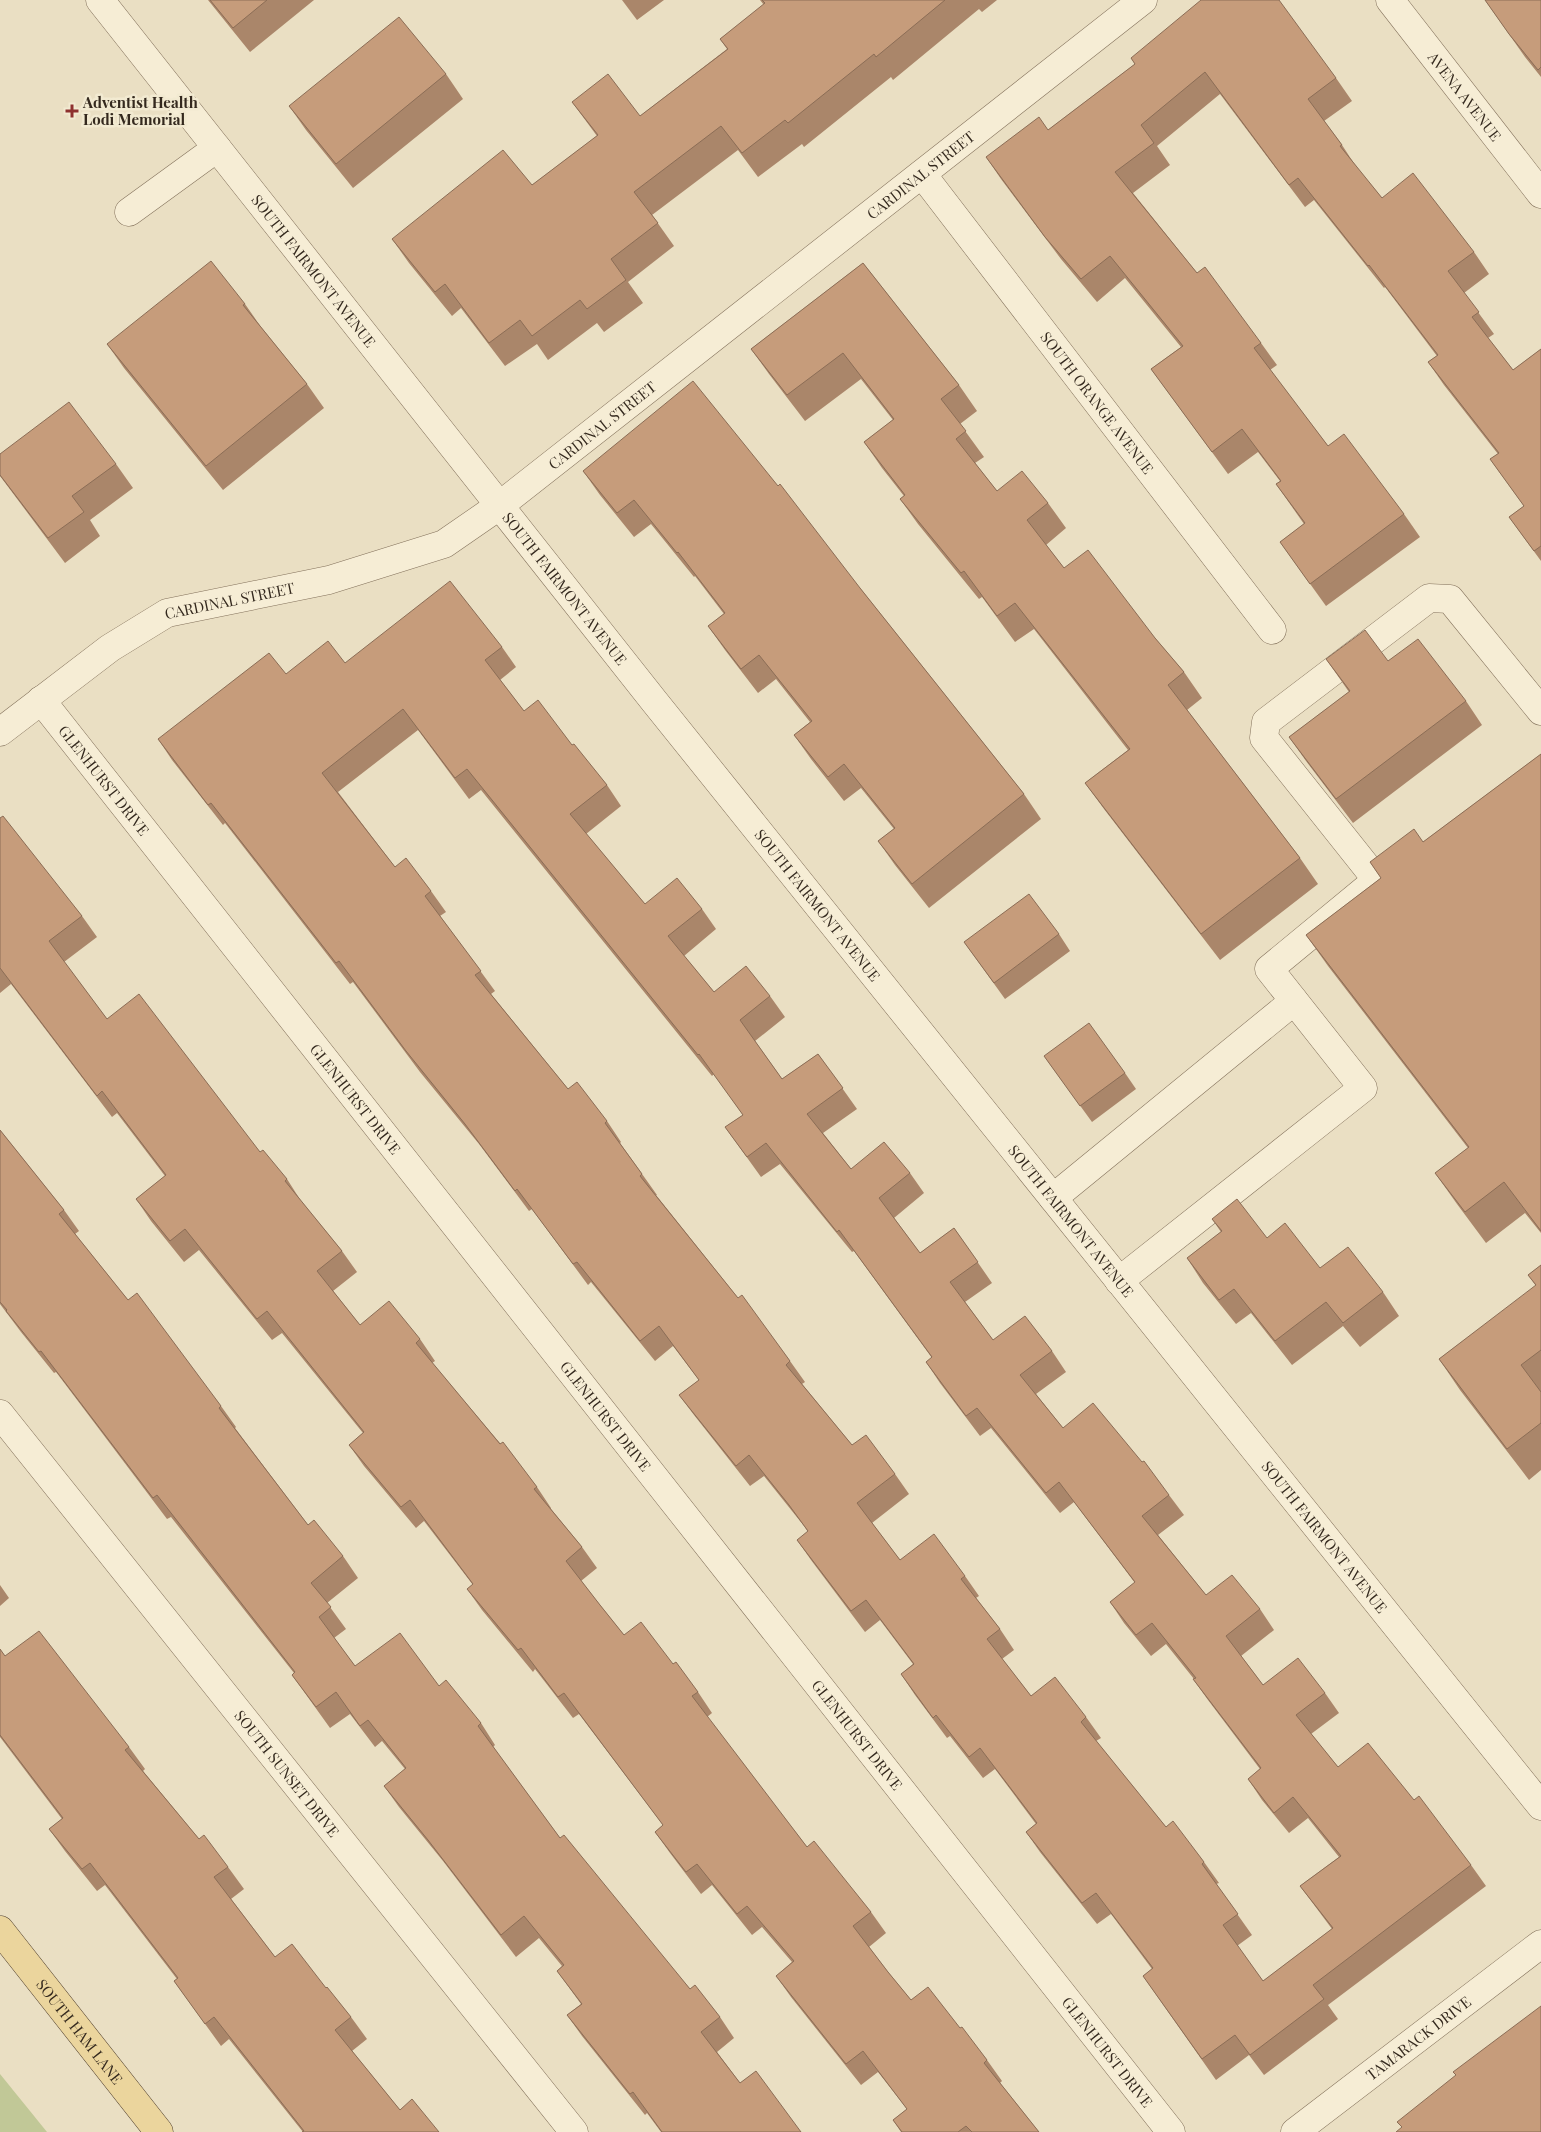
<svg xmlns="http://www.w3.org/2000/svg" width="1541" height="2132" font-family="'Playfair Display',serif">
	<rect width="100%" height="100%" fill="#eadfc3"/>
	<path fill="#c1c897" d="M0,2074L47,2132H0Z"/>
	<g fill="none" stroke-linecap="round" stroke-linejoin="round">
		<g stroke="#83715b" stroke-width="29">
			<g id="minor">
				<path id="s1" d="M100,0L654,701L1541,1806"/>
				<path id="s2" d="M1390,0L1541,194"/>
				<path id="s3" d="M922,174L1272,630"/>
				<path d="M129,212L217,148"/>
				<path id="s4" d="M41,700L1171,2132"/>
				<path id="s5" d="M0,732L110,648L167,613L329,580L444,544L499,506L1143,0"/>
				<path d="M1377,880L1264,738L1266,722L1429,598L1450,599L1541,711"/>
				<path d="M1053,1198L1294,1001"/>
				<path d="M1119,1281L1363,1088L1269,969L1377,880L1411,854"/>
				<path id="s6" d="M0,1414L574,2132"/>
				<path id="s7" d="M1295,2132L1541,1944"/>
			</g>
		</g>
		<g stroke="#51402f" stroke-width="29">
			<g id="major">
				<path id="s8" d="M0,1930L159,2132"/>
			</g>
		</g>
		<use href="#minor" stroke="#f6edd5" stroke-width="28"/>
		<use href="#major" stroke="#ebd59d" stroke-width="28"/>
	</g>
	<path fill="#aa866a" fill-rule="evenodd" d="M208,0H314L250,52Z
		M622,0H664L637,20Z
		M760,0H997L982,12L979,9L893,80L891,77L804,147L802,144L758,177L738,150L652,215L674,246L628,282L643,303L604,332L597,323L548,360L537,344L505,366L461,308L452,316L409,263L392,239L532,185L597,136L572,102L640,116L727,49L720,39L764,5Z
		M1485,0H1541V77L1525,57Z
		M1131,58L1336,78L1352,101L1324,121L1342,145L1357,168L1382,198L1474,252L1489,274L1464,293L1494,334L1488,338L1513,370L1541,349V561L1509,517L1524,506L1490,459L1498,454L1444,385L1428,362L1437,356L1385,287L1384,288L1314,200L1305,207L1220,94L1157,146L1170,165L1133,193L1197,273L1261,343L1277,365L1270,370L1328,446L1404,514L1420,537L1326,606L1280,542L1304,524L1276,484L1280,481L1258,452L1228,474L1151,369L1181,347L1125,278L1097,302L1061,259L1001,179L986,157L1048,130L1135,64Z
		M446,74L463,99L353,188L306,130L289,106Z
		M863,263L959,385L977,411L960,424L984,457L975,463L997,491L1048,503L1066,528L1046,545L1064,568L1155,638L1184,672L1202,698L1187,710L1300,858L1318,884L1220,960L1104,809L1085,783L1128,750L1034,629L1015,642L982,597L979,599L918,524L900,499L904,496L882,468L864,442L893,420L861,379L805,421L769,374L751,349Z
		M245,304L261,327L307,384L324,408L223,490L124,368L107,344Z
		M0,454L116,464L133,488L90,520L100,536L65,563L0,476Z
		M583,471L860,588L1024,794L1041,819L929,908L895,865L878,841L894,829L861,788L844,801L811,759L794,735L810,722L776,679L758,693L725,650L708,626L724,614L695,576L694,577L651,524L634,537L600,495Z
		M502,647L516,667L500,680L524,711L572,745L607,785L621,806L586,834L645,904L702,909L716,929L684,956L714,992L770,996L785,1017L755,1041L782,1079L818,1054L857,1109L823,1133L851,1169L910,1173L924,1193L894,1218L920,1253L954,1228L992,1283L965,1302L993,1340L1052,1351L1066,1372L1036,1394L1063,1428L1169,1495L1184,1515L1158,1535L1206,1595L1260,1609L1274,1630L1241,1656L1263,1685L1325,1693L1339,1713L1311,1734L1338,1767L1414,1800L1471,1865L1486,1886L1328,2005L1338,2019L1264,2075L1249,2055L1216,2080L1143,1976L1152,1969L1111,1914L1097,1924L1040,1852L1026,1832L1036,1824L995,1769L983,1778L950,1736L947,1738L915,1695L901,1674L913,1664L880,1620L865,1632L811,1560L797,1540L808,1532L804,1526L764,1476L750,1486L694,1415L679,1395L699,1380L673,1346L655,1361L591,1282L588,1285L532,1209L529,1211L479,1144L420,1072L353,982L350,984L225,823L223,825L172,760L158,739L286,674L345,663ZM418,730L469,799L481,790L712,1076L714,1074L743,1115L725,1127L761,1177L780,1164L852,1252L854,1251L932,1358L926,1362L940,1383L980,1436L991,1428L1060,1513L1074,1502L1135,1583L1110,1602L1124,1623L1151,1656L1166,1644L1194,1679H1193L1208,1700L1260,1769L1248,1779L1262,1800L1289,1833L1308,1818L1339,1857L1300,1886L1332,1929L1263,1981L1237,1946L1252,1935L1216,1884L1219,1883L1204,1862L1166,1827L1096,1741L1101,1738L1086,1717L1031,1696L1002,1659L1014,1650L1000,1629L976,1598L979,1596L965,1576L900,1560L872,1523L909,1494L895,1474L852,1445L802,1384L805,1382L790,1361L738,1298L656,1195H657L620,1143L621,1142L607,1121L568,1089L491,994L495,991L440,916L446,912L431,891L395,867L338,792Z
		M1326,659L1388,661L1466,701L1482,725L1353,823L1306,761L1289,737L1349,692Z
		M1541,754V1233L1525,1213L1486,1243L1457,1204L1435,1173L1468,1148L1328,966L1306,935L1381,878L1370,862L1423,842Z
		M0,818L82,916L97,937L64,962L107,1019L260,1152L287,1179L301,1201L342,1251L357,1272L333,1291L360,1325L420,1339L435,1361L432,1363L537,1487L551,1508V1509L582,1547L597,1568L581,1581L600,1605L624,1635L673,1664L698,1692L712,1713L707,1717L807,1847L871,1912L886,1933L869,1947L888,1972L911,2000L960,2028L987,2060L1002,2081L1000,2083L1039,2132H901L893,2120L907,2109L878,2072L861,2085L791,1997L776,1976L792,1962L762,1927L752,1935L712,1885L701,1894L670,1853L655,1832L663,1825L579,1714L573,1718L535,1669L533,1672L482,1610L467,1589L473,1585L424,1521L416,1528L364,1466L349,1445L363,1433L282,1333L272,1340L199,1250L184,1262L151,1221L136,1199L165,1176L117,1113L112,1117L11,984L0,993Z
		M1059,934L1070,951L1005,999L964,942Z
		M1044,1056L1125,1073L1136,1089L1092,1122Z
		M0,1130L64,1210L79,1231L75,1234L128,1300L221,1406L236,1427L235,1428L308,1525L343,1556L358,1578L327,1603L346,1629L334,1638L355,1666L439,1686L481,1723L495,1745L493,1747L560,1838L690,1989L720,2017L734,2038L717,2052L740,2083L801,2132H661L647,2113L645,2115L582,2036L567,2015L581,2004L557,1971L562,1966L539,1938L516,1957L443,1861L399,1807L384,1786L405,1769L382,1741L375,1747L350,1714L330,1728L292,1675L294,1673L171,1517L167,1519L56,1372L54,1373L21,1332L0,1304Z
		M1212,1219L1267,1238L1320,1268L1383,1292L1399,1316L1360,1347L1343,1326L1292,1365L1251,1313L1236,1324L1203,1283L1187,1258L1221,1232Z
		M1541,1265V1470L1529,1480L1460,1390L1439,1359L1536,1286L1528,1275Z
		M0,1585L9,1598L0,1606Z
		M0,1649L5,1656L129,1747L145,1769L143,1771L199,1839L228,1867L244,1889L231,1899L275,1957L326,1988L351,2017L367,2039L352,2051L400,2110L439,2132H303L229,2039L221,2046L174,1981L177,1979L105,1885L97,1891L65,1851L49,1829L62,1819L0,1737Z"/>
	<path fill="#c69c7b" stroke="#8b6d56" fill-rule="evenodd" d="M210,0H267L233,28Z
		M762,0H945L876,57L874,54L788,123L785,120L742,153L721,126L634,192L658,223L611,259L626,280L587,309L580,300L532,336L520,320L489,343L445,284L435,292L392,239L503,150L532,185L598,135L572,102L608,74L640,116L728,49L720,39L765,3Z
		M1201,0H1279L1336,78L1308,99L1342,145L1340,146L1382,198L1413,173L1474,252L1448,271L1479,312L1472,317L1513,370L1541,349V546L1534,551L1509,517L1524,506L1490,459L1499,453L1428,362L1438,355L1369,265L1368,266L1298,178L1289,185L1205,72L1141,125L1154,143L1115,172L1197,273L1205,267L1261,343L1254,348L1328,446L1344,434L1404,514L1310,584L1280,542L1305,523L1276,484L1281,481L1242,429L1212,452L1151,369L1183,346L1110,256L1081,279L1045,237L986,157L1039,117L1048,130L1135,64L1131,58Z
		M1485,0H1541V67L1538,70L1509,34Z
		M399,17L446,74L336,164L289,106Z
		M211,261L245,304L243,305L307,384L206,466L107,344Z
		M863,263L959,385L941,399L966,431L956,439L997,491L1022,471L1048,503L1027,520L1064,568L1088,550L1155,638L1184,672L1168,685L1300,858L1201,934L1085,783L1130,749L1015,603L997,616L964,571L961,573L900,499L905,495L864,442L894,419L843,353L787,395L751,349Z
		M693,381L778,486L780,484L860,588L1024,794L912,884L878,841L895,828L844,764L828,777L794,735L812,721L759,655L741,669L708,626L725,613L678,552L677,553L634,500L617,513L583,471Z
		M69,402L116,464L72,496L84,512L48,538L0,475V454Z
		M450,581L502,647L485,660L524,711L538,700L572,745L574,744L607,785L570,814L645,904L677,878L702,909L668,936L714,992L746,966L770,996L740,1020L782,1079L818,1054L843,1088L807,1114L851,1169L884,1142L910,1173L879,1198L920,1253L954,1228L978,1262L950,1282L993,1340L1025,1316L1052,1351L1020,1375L1063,1428L1093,1403L1142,1462L1144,1461L1169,1495L1142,1516L1206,1595L1232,1575L1260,1609L1226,1636L1263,1685L1298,1658L1325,1693L1296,1715L1338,1767L1368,1743L1414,1800L1419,1796L1471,1865L1313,1985L1324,1999L1250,2055L1235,2035L1202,2059L1143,1976L1153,1968L1096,1893L1082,1903L1026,1832L1037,1823L980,1748L969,1757L936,1715L933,1718L901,1674L914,1664L866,1600L851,1611L797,1540L808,1531L789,1505L749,1455L736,1466L679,1395L699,1380L659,1326L640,1341L577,1262L573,1264L517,1189L515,1191L465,1124L406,1051L339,961L336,963L211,803L208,805L158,739L269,653L286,674L328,641L345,663ZM403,709L455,778L467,769L698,1055L699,1054L743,1115L725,1127L747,1157L766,1143L837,1232L839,1230L932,1357L926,1362L966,1416L977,1408L1046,1493L1059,1482L1135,1582L1110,1602L1136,1635L1152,1623L1196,1678L1193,1679L1261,1768L1248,1779L1274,1813L1293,1797L1341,1856L1300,1886L1333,1928L1263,1981L1223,1925L1238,1914L1202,1864L1204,1862L1173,1821L1166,1827L1081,1722L1086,1717L1055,1677L1031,1696L987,1639L1000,1629L961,1579L965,1576L934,1534L900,1560L857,1503L895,1474L866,1435L852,1445L786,1365L790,1361L742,1295L738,1298L640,1176L642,1174L605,1123L607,1121L577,1082L568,1089L475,975L481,971L425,896L431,891L406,858L395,867L322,773Z
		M1365,630L1388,661L1418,639L1466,701L1336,799L1289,737L1350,691L1326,659Z
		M1541,754V1231L1504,1182L1465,1212L1435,1173L1469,1147L1306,935L1381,878L1370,862L1414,829L1423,842Z
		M3,816L82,916L49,941L107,1019L139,994L260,1152L263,1150L287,1179L285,1181L342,1251L317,1271L360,1325L389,1301L420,1339L416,1343L500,1444L503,1442L537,1487L534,1489L582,1547L566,1561L600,1605L624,1635L641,1622L673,1664L676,1662L698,1692L692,1696L807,1847L814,1841L871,1912L853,1926L888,1972L911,2000L928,1987L960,2028L962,2027L987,2060L984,2063L1039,2132H972L966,2126L958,2132H902L893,2120L907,2109L863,2051L846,2064L776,1976L794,1961L747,1906L737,1914L697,1864L686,1872L655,1832L663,1825L564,1693L558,1697L521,1648L518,1650L467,1589L473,1584L410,1500L401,1507L349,1445L364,1432L267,1311L257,1319L185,1229L170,1241L136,1199L166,1175L102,1091L97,1096L0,968V818Z
		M1029,894L1059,934L994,983L964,942Z
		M1089,1023L1125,1073L1080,1106L1044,1056Z
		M0,1130L64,1210L59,1214L128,1300L137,1293L221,1406L219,1408L308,1525L314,1520L343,1556L311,1583L331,1607L319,1617L355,1666L400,1633L439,1686L446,1680L481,1723L478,1726L560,1838L564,1835L690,1989L695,1985L720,2017L701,2032L740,2083L756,2071L801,2132H662L633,2092L630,2094L567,2015L582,2004L557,1971L564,1965L524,1916L501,1935L428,1840L384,1786L406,1768L368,1720L360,1726L336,1692L316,1707L292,1675L295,1672L157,1495L153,1498L41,1351L39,1352L6,1311L7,1310L0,1302Z
		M1237,1199L1267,1238L1285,1223L1320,1268L1348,1247L1383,1292L1343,1323L1326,1302L1275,1341L1234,1289L1219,1300L1187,1258L1222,1231L1212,1219Z
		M1541,1265V1350L1521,1365L1541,1392V1423L1507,1449L1439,1359L1536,1285L1528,1275Z
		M39,1631L129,1747L125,1750L199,1839L204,1835L228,1867L214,1877L275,1957L292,1944L326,1988L327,1987L351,2017L335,2030L400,2110L412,2099L439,2132H302L304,2131L214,2017L205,2024L174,1981L178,1978L90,1863L82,1869L49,1829L63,1818L0,1735V1649L5,1656Z
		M1541,2006V2132H1396L1402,2127L1397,2122L1456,2075L1453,2072Z"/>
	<path fill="#8e312f" stroke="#f2ead1" stroke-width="2" d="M69.5 103.5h5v5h5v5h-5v5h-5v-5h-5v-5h5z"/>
	<g text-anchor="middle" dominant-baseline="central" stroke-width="5" stroke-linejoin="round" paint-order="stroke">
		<g font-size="15" fill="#34291e" stroke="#f2ead1">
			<text stroke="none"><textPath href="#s2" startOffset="122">AVENA AVENUE</textPath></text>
			<text stroke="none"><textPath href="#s5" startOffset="1094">CARDINAL STREET</textPath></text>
			<text stroke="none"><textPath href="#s1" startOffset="345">SOUTH FAIRMONT AVENUE</textPath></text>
			<text stroke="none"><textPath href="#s3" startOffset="288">SOUTH ORANGE AVENUE</textPath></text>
			<text stroke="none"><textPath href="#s5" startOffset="689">CARDINAL STREET</textPath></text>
			<text stroke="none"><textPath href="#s1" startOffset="750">SOUTH FAIRMONT AVENUE</textPath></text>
			<text stroke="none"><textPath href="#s5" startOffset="269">CARDINAL STREET</textPath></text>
			<text stroke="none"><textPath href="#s4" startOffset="102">GLENHURST DRIVE</textPath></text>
			<text stroke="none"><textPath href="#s1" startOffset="1155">SOUTH FAIRMONT AVENUE</textPath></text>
			<text stroke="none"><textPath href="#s4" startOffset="508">GLENHURST DRIVE</textPath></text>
			<text stroke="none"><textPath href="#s1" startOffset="1560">SOUTH FAIRMONT AVENUE</textPath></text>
			<text stroke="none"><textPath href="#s4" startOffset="912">GLENHURST DRIVE</textPath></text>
			<text stroke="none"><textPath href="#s1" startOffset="1965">SOUTH FAIRMONT AVENUE</textPath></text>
			<text stroke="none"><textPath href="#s4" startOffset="1318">GLENHURST DRIVE</textPath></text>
			<text stroke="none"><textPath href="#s6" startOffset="460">SOUTH SUNSET DRIVE</textPath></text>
			<text stroke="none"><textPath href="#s8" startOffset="129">SOUTH HAM LANE</textPath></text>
			<text stroke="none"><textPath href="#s7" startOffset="155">TAMARACK DRIVE</textPath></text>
			<text stroke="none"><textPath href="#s4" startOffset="1722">GLENHURST DRIVE</textPath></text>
		</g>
		<g font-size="15" font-weight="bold" fill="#34291e" stroke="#f2ead1" text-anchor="start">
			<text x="83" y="102">Adventist Health<tspan x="83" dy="17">Lodi Memorial</tspan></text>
		</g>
	</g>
</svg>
